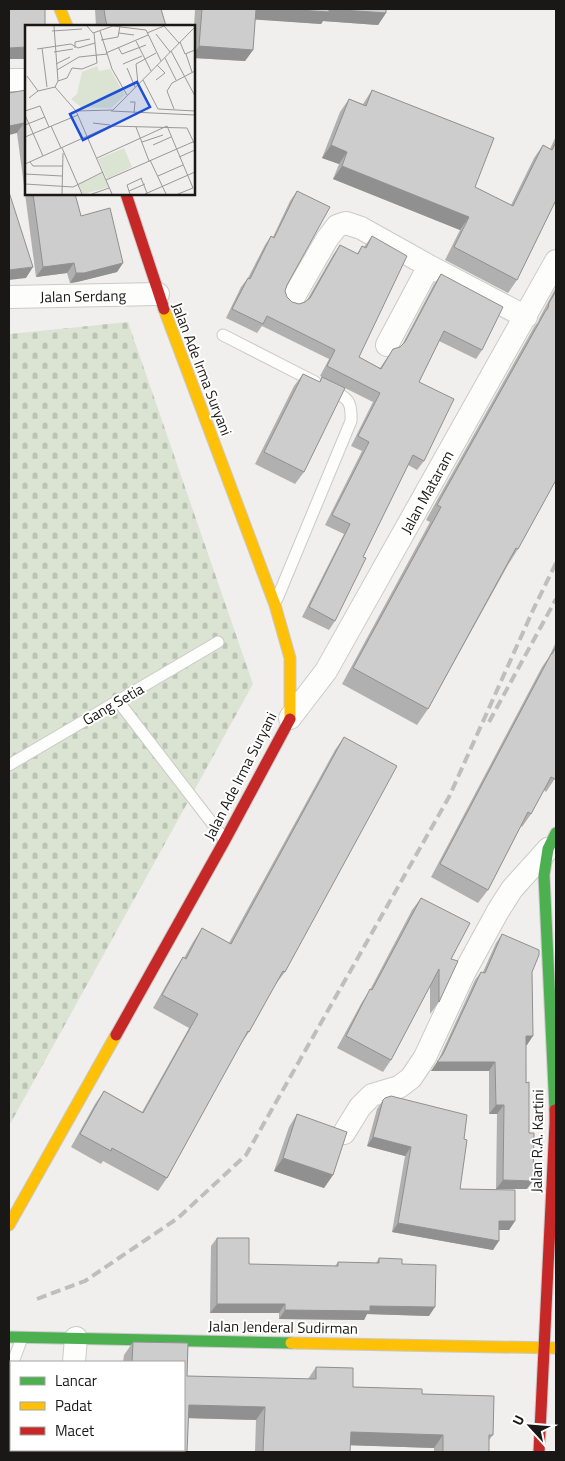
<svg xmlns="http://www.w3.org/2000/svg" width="565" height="1461" font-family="'Titillium Web',sans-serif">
	<defs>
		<pattern id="cemetery-stones" width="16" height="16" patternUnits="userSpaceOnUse" patternTransform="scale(1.25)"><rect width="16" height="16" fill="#dbe4d3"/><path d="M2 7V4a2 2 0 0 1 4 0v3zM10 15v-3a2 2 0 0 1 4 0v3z" fill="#bbc3b4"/></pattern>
	</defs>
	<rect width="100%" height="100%" fill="#f0efed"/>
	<path fill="url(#cemetery-stones)" d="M128,322L253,684L9,1126V334Z"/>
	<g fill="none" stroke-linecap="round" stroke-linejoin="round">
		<g stroke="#cacac8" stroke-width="13">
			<path id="lane" d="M223,335L315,382
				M277,599L351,421C352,399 347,398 329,389
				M118,701L225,840
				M9,765L218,642
				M13,1362L22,1338
				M9,1374L11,1367"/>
		</g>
		<g stroke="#cacac8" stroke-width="24">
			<path id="street" d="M9,80H26
				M9,297L158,294
				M292,300L327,239L337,226L346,223L361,228L429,266L526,317
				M387,345L429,266
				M290,718L326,671L556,261
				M344,1133L360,1107L372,1095L399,1087L411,1078L425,1057L464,973L498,911L512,889L548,849
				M74,1362L76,1338
				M69,1452V1450"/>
		</g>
		<g stroke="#cacac8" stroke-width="13">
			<path id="fast" d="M555,1110L544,875L548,849L556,833
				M9,1337L291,1343"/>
		</g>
		<g stroke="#cacac8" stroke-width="13">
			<path id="slow" d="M60,9L67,26
				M164,309L275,605L290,658V719
				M9,1225L116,1035
				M291,1343L556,1348"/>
		</g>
		<g stroke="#cacac8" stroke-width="13">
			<path id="jam" d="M126,194L164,309
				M116,1035L225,840L290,719
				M539,1452L555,1123V1110"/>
		</g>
		<use href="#lane" stroke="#fdfdfc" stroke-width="11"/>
		<use href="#street" stroke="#fdfdfc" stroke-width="22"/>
		<use href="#fast" stroke="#4caf50" stroke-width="11"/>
		<use href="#slow" stroke="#ffc107" stroke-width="11"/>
		<use href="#jam" stroke="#c62828" stroke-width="11"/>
		<path stroke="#bebebd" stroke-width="4" stroke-dasharray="10 5" stroke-linecap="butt" d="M489,722L556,599
			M37,1299L85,1281L178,1218L246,1155L449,797L534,608L556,563"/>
	</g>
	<path fill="#b1b0b0" d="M95,9H161L166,26H96Z
		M192,9H386V13L378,25L323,21L321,24L255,19L253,50L245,61L194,58V26L195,10H192Z
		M26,90V194H75L81,216L123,263L117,272L77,282L70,283L67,273L36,277L17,133Z
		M372,90L475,187L511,205L534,158L543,145L550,149L556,136V200L517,280L508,293L445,260L460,230L333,179L339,164L322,158L340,112L349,99L363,104Z
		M297,191L287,285L285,291L287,297L292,302L299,304L305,302L307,300L333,255L340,245L357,254L362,246L364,247L372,236L359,357L380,368L393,349L400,347L402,345L434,284L441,274L482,350L476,359L439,341L419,382L424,461L417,470L408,465L363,557L335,621L329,630L302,617L344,534L325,525L362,451L351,446L373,402L333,382L304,472L295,484L255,464L294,386L303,374L319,382L322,377L320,376L329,359L262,326L257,333L226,318L241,287L248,278L265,245L271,236L273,237L290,201Z
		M556,287V480L518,549L508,565L428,709L417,725L342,684L430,522L426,520L534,327L538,322L539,319Z
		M556,642V777L546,792L544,790L531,814L522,827L521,826L488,890L478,903L431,877L542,667L549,657Z
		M344,737L285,972L275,985L249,1032L240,1045L167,1178L158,1191L103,1161L101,1164L71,1147L95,1104L104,1091L142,1112L189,1028L153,1008L174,971L183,957L184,958L193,942L202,928L229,943L335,750Z
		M421,898L451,959L439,1002L430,1014V986L391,1060L383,1072L337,1048L362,1002L370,990L412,910Z
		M502,934L532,972L527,1045H526L527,1189H496L497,1114H489V1071H431L437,1063L475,980L481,972H483L496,943Z
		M383,1100L464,1139L460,1189L515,1221L509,1230H499L493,1250L392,1232L405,1156L367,1146L377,1109Z
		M297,1114L333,1175L324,1188L274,1171L289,1127Z
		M217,1238L249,1264L335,1266L338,1262L376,1263L379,1258L402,1264L429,1316L367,1314L364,1320L279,1319V1313H210L211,1246Z
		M133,1342L188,1343L187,1376L308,1379L316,1367L353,1368V1387L422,1389V1394L494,1396L493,1435L489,1440V1452H434V1448L350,1445V1452H255L256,1420L188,1418L187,1452H86V1450H184V1362H123L124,1355Z"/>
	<path fill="#909090" d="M255,9H329L386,13L378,25L323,21L321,24L248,19Z
		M199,46L253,50L245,61L194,58V54Z
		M26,47V59H9V48Z
		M24,123L17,133L9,135V126Z
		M331,145L347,152L339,164L322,158Z
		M342,166L469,217L460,230L333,179Z
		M74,263L67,273L36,277L43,267Z
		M123,263L117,272L77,282L70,283L76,273Z
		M33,267L26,278L9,280V270Z
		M526,1036H533L527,1045H520Z
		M437,1062H495L489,1071H431Z
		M496,1105H504L497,1114H489Z
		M373,1137L411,1147L405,1156L367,1146Z
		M283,1158L333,1175L324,1188L274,1171Z
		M503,1180L533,1181L527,1189H496Z
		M499,1221H515L509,1230H493Z
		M398,1223L499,1241L493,1250L392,1232Z
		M217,1304H285L279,1313H210Z
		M370,1306L435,1307L429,1316L367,1314L364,1320L279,1319L285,1310Z
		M189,1405L265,1407L256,1420L184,1418Z
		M351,1432L443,1435L434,1448L342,1445Z"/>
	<path fill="#cecdcd" stroke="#909090" d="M9,9H45V26H26V47L9,48Z
		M104,9H161L166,26H107L105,16Z
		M202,9H256L253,50L199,46Z
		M283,9H386V13L329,9V12Z
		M26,90V142L24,123L9,126V93Z
		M372,90L494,138L475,187L513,206L543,145L552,150L556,142V200L517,280L454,247L469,217L342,166L347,152L331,145L349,99L366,106Z
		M297,191L330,207L287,285L285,291L287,297L292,302L299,304L305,302L310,298L340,245L358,254L362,246L366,248L372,236L407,256L359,357L381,369L393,349L400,347L405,342L441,274L503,307L482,350L444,331L419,382L454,399L424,461L413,455L363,557L366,558L335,621L309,607L350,524L332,515L369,442L358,436L380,393L327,366L335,350L267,316L263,324L232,309L248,278L250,279L271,236L274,238Z
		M9,192L33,267L9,270Z
		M33,194H75L81,216L110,208L123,263L84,273H76L74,263L43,267Z
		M556,291V480L518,549L516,548L428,709L353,668L441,507L437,505L545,312L548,308L549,303Z
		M303,374L320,382L322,377L345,388L304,472L264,452Z
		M556,647V777L555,779L551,777L531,814L528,812L488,890L440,864L551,654H552Z
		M344,737L397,766L285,972L283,971L249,1032L248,1031L167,1178L112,1148L111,1151L80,1134L104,1091L143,1113L198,1014L162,995L183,957L186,959L202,928L231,944Z
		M421,898L470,923L451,959L458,961L439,1002V969L391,1060L346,1036L370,989L372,990Z
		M502,934L539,950V955L532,972L533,1036H526V1083L529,1082V1133H534L533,1181L503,1180L504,1105H496L495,1062H437L443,1054L481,972L485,973Z
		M391,1096L467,1115L464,1139L467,1140L460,1189L515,1190V1221H499V1241L398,1223L411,1147L373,1137L383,1100L385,1098Z
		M297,1114L347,1132L333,1175L283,1158Z
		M217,1238H249V1264L338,1266V1262L379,1263V1258L402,1259V1264L436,1265L435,1307L370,1306V1311L285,1310V1304H217Z
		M133,1342L188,1343L187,1376L316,1379V1367L353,1368V1387L422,1389V1394L494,1396L493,1435H489V1452H443V1435L351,1432L350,1452H263L265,1407L189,1405L187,1452H95V1450H184V1362H132Z
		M19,1450H53V1452H18Z"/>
	<g text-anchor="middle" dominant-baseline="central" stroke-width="4" stroke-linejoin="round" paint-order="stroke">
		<g font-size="15" fill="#191817" stroke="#fff">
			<text transform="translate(83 296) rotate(-1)">Jalan Serdang</text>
			<text transform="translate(202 369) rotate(69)">Jalan Ade Irma Suryani</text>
			<text transform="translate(427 492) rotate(-61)">Jalan Mataram</text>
			<text transform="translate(113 704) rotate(-30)">Gang Setia</text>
			<text transform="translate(240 776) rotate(-63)">Jalan Ade Irma Suryani</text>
			<text transform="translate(537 1141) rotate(-89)">Jalan R.A. Kartini</text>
			<text transform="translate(283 1327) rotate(1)">Jalan Jenderal Sudirman</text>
		</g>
	</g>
	<g transform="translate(25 25)">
		<rect width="170" height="170" fill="#f0efed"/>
		<path d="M72,41L74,46L85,44L100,70L86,83L56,82L46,74L52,69L57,47Z" fill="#dbe4d3"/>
		<path d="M99,123L107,142L82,154L73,134ZM78,148L84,162L58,169L53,159Z" fill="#dbe4d3"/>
		<path fill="none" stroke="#9a9997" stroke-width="1" d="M29,1L33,56L30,62L51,86M62,1L68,8L88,1L121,5L136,36M27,6L57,4M75,6L87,44L102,70M94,8L109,10M122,8L139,1L154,18M131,9L145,27M76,15L93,12L95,1M111,16L126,46M155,17L160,29L170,25M93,22L97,29L121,20M17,23L22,62M50,23V17L65,14M12,24L46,19L53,23L70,18M146,26L170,71M29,27L48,24M81,28L123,10M161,29L167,47M140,33L151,55M31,39L45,32M98,39L117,31M102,43L110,62M32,45L54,32L82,29M2,51L13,66M118,55L133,84L170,86M131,55L140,48L132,40M33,56L42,53L47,43L57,44L72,38L69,8M113,59L111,39L131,28M4,73L13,66L30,62M105,77H110L109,88M149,84L142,66L147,58L170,46M0,86L15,81L24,102M86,86L170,90M0,90L18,131M68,98L85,100M0,100L20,92M26,101L36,123M111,102L124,136M0,112L53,90M117,117L138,110M128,120L146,112M37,123L57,169M154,132L170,125M72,133L142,101L168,163M125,135L141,169M5,137L8,141H38M0,139L85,101L162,103L170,120M0,149L37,151M133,151L158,140M116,153L122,168M81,155L170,116M0,159L48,162L78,147M104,166L120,159M37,169L38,128M67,169L84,163M87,169L51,86L88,85L170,2M105,169L102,160L117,153M120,169L170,147M153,169L168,163"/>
		<path fill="#1d4ed8" fill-opacity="0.15" stroke="#1d4ed8" stroke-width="2.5" d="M112,57L125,82L58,115L45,89Z"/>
		<rect width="170" height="170" fill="none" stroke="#191817" stroke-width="2.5"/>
	</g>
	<rect width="565" height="1461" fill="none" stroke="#191817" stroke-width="20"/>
	<rect x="10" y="1361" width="175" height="90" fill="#ffffff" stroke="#a3a3a2"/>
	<rect x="20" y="1377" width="25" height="8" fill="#4caf50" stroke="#a3a3a2"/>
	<text x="55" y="1386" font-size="15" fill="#191817">Lancar</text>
	<rect x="20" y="1402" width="25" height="8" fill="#ffc107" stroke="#a3a3a2"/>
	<text x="55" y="1411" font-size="15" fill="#191817">Padat</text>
	<rect x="20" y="1427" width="25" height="8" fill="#c62828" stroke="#a3a3a2"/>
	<text x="55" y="1436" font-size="15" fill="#191817">Macet</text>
	<g transform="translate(530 1426) rotate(296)" stroke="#ffffff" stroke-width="4" paint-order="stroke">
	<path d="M0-4L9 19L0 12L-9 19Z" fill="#191817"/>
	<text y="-8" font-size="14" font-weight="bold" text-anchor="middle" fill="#191817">U</text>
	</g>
</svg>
